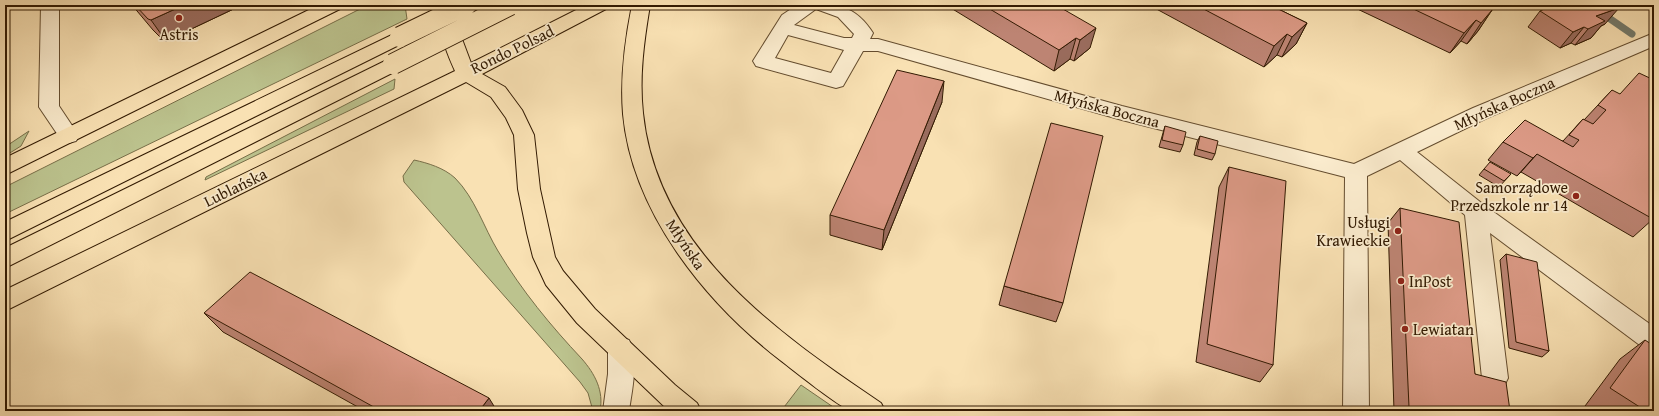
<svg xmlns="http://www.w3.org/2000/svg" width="1659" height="416" font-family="'Gentium Book Plus',serif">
	<rect width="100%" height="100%" fill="#f9e1b3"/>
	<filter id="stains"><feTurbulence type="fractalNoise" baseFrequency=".005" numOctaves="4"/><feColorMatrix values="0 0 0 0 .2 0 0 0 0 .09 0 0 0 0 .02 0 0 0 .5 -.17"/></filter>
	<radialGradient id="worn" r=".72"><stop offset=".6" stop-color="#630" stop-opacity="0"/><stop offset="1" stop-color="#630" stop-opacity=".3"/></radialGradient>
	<path fill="#bcc38e" stroke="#776e48" d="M368,5H405L407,19L5,214V187Z
		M395,79L394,89L205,180L206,177Z
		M29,131L21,146L5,156V147Z
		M414,160C428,163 444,168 455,178C475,198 484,228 498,251C522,291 551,326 582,359C595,374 604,391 600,411H593L588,393L580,382L404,182L403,176Z
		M801,385L839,411H781Z"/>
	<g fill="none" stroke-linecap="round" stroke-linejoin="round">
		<path stroke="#747b6d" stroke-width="7" d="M1590,5L1632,34"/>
		<g stroke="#644c2e" stroke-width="2">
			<path id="minor" d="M41,5H59V106L79,136L76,141L69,143L62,141L39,107Z
				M797,5C831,5 852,0 873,33L870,39H878L1122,106L1354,164L1473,108L1654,33V46L1487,118L1417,152L1484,205L1654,327V352L1645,349L1490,233L1508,378L1504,386L1495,389L1486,386L1482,378L1465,215L1400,160L1367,176L1369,411H1343L1345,177L1122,120L878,51H863L843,86L836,88L756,66L753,61L782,15ZM816,9L838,17L854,34L852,38H844L794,25ZM788,35L844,50L831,73L775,58Z
				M620,337L629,340C639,361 632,389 629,411H603L608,374V348L611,340Z"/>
		</g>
		<g stroke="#321a02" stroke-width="2">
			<path id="major" d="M319,5H343L340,9L5,175V158Z
				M586,5H609L606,9L482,74L505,87L522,110L534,135L540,189L555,257L563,271L595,309L675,385L697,403L701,411H669L577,323L546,285L533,257L527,233L518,189L514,135L506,118L491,97L466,82L5,311V290L455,71C448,55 435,29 446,12L452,10L458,12L461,16L462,39L471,63Z
				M632,5H650C644,41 639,77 643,113C657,249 777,333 881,403L885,411C875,411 862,413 852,411C841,409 792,369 780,360C705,302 632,212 623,114C620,77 625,40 632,5Z
				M400,31L407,33L409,37L407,41L5,241V222Z
				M393,57L400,59L403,64L400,69L5,268V248Z"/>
		</g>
		<use href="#minor" fill="#fbecce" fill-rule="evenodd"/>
		<use href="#major" fill="#f9e1b3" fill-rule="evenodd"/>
		<g stroke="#321a02" stroke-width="22" stroke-linecap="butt">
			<path id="major-bridge" d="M400,37L466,5
				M393,64L510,5"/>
		</g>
		<use href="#major-bridge" stroke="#f9e1b3" stroke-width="20"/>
	</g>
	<path fill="#bd8473" stroke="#321a02" d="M132,5H242L166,41L163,40L153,30Z
		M946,5H1056L1090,48L1074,61L1070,59L1054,71Z
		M1149,5H1270L1307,23L1296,44L1282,57L1277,55L1264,67Z
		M1349,5H1481L1492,10L1478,31L1467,44L1461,41L1450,53Z
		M1540,11L1605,24L1601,26L1591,38L1575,45L1571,43L1560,48L1528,27Z
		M1612,90L1653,219L1633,237L1521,172L1517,176L1488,160L1503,142L1563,141L1583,119L1584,120Z
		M942,102L882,250L830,235V215Z
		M1165,126L1183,145L1180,152L1159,147Z
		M1200,136L1215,154L1212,160L1194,155L1197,142Z
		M1229,167L1273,365L1260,382L1196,362L1219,187Z
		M1484,169L1511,174L1499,187L1479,175Z
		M1400,208L1475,374L1510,411H1394L1388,223Z
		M1506,254L1549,351L1542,357L1509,348L1500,260Z
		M1004,286L1063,303L1056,322L999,305Z
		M204,313L497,411H365L223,332Z
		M1645,340L1654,411H1593L1585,406L1620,359Z"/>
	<path fill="#9a6c5e" stroke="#321a02" d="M184,5H242L166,41L151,20Z
		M1619,8L1605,24L1601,26L1591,38L1575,45L1588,29L1596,16Z
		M1492,10L1478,31L1467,44L1481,23Z
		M1476,20L1461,41L1450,53L1464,33Z
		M1307,23L1296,44L1282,57L1292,37Z
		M1584,27L1571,43L1560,48L1573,32Z
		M1096,28L1090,48L1074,61L1080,40Z
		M1287,34L1277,55L1264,67L1274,46Z
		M1076,38L1070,59L1054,71L1059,50Z
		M944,81L942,102L882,250L884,230Z
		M1537,154L1521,172L1517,176L1533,158Z
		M489,398L497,411H479Z"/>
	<path fill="#dc9a86" stroke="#321a02" d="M135,5H184L151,20L148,19Z
		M983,5H1056L1096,28L1080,40L1076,38L1059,50Z
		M1196,5H1270L1307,23L1292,37L1287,34L1274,46Z
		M1405,5H1481L1492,10L1481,23L1476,20L1464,33Z
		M1554,5H1613L1619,8L1596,16L1605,21L1588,29L1584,27L1573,32L1540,11Z
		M897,70L944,81L884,230L830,215Z
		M1639,73L1654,80V217L1653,219L1537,154L1533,158L1503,142L1525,120L1573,147L1579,140L1569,135L1583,119L1593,124L1606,110L1598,105L1612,90L1620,94Z
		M1051,123L1103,136L1063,303L1004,286Z
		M1165,126L1186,132L1183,145L1162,140Z
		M1200,136L1218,141L1215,154L1197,149Z
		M1490,162L1511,174L1504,181L1484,169Z
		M1229,167L1286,181L1273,365L1207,344Z
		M1400,208L1459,222L1475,374L1506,382L1510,411H1423L1409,407Z
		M1506,254L1537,262L1549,351L1516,342Z
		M250,272L489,398L479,411H381L204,313Z
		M1645,340L1654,346V411H1646L1610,388Z"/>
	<g fill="#8f2418" stroke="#fbecce" stroke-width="1.5">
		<circle cx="179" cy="18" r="4"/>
		<circle cx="1576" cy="196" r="4"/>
		<circle cx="1398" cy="231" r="4"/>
		<circle cx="1401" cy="281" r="4"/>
		<circle cx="1405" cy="329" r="4"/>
	</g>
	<g text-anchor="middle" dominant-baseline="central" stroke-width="3.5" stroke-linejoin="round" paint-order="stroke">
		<g font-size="16" fill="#321a02" stroke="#fbecce" text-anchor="end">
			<text x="179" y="34" text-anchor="middle">Astris</text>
			<text x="1568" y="187">Samorządowe<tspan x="1568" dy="18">Przedszkole nr 14</tspan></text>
			<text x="1390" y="222">Usługi<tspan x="1390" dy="18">Krawieckie</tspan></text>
			<text x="1409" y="281" text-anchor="start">InPost</text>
			<text x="1413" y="329" text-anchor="start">Lewiatan</text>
		</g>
		<g font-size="16" fill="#321a02" stroke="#fbecce">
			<text transform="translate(512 49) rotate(-26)">Rondo Polsad</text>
			<text transform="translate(1504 103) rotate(-24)">Młyńska Boczna</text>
			<text transform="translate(1107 108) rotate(15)">Młyńska Boczna</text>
			<text transform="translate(235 187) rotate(-26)">Lublańska</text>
			<text transform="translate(686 244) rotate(56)">Młyńska</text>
		</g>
	</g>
	<rect width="1659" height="416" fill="none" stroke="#f9e1b3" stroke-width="20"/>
	<rect x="6" y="6" width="1647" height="404" fill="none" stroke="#321a02" stroke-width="2"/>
	<rect x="10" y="10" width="1639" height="396" fill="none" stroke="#321a02"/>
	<rect width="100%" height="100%" filter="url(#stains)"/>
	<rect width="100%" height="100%" fill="url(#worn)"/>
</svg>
